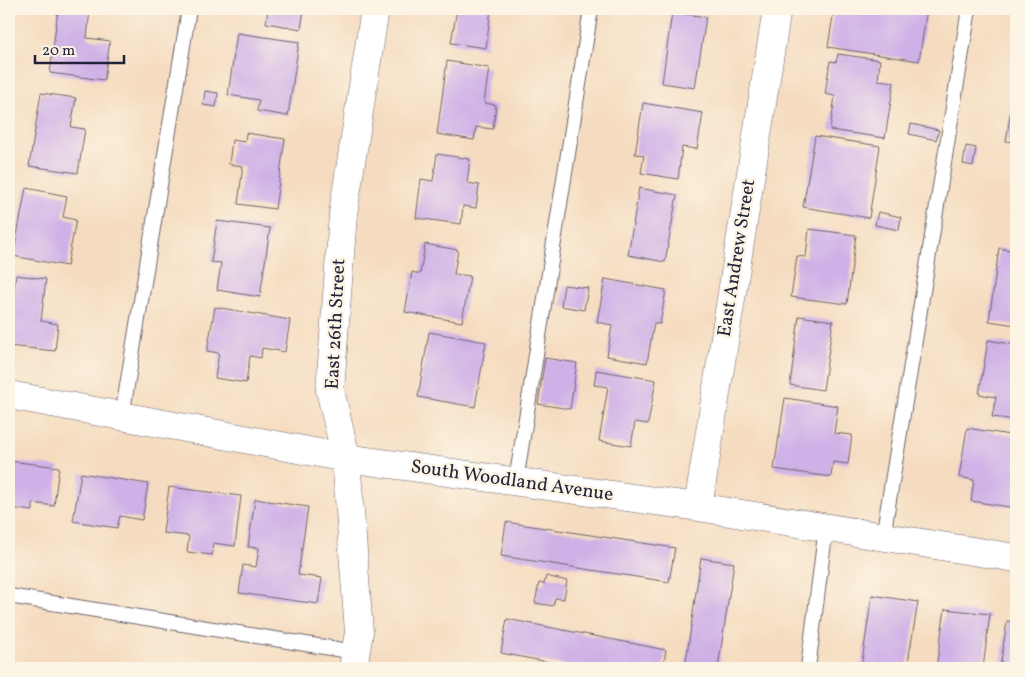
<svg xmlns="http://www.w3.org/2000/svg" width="1025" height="677" font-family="Vollkorn,serif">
	<rect width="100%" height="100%" fill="#fcf5e5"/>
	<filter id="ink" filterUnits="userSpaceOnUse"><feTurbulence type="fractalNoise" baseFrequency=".02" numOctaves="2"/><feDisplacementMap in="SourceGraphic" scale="10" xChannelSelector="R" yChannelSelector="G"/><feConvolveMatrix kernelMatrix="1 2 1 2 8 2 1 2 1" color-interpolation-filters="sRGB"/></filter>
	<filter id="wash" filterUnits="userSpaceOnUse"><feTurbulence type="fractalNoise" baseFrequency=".0096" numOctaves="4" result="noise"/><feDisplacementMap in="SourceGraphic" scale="20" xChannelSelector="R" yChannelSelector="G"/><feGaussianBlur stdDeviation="1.12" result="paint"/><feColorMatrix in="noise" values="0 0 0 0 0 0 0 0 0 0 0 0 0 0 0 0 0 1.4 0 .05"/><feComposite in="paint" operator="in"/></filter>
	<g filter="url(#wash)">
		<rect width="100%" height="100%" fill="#f5dcc0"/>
		<g id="blocks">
			<path fill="#cfb0e7" d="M58,9H90L87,38L110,41L104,80L50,73Z
				M268,9H304L301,29L266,23Z
				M457,9H491L486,48L451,43Z
				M834,9H927L919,61L828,47Z
				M672,12L706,17L695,88L662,83Z
				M237,33L299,42L288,116L257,111L259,100L228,95Z
				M838,54L880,60L878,80L894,82L885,138L830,130L835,96L825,94L830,61L836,62Z
				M447,61L489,68L484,103L496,105L493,129L476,127L474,140L437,134Z
				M1015,84H1016V142L1006,141Z
				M205,91L218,93L216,107L203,105Z
				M41,93L76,98L71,127L85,129L78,173L29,166Z
				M643,103L703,113L697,149L682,147L678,179L641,173L644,155L635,154Z
				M911,124L939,130L936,140L909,134Z
				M246,133L285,139L275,209L238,204L243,166L229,164L232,140L245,142Z
				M815,136L880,146L869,218L803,207Z
				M966,146L976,148L973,166L963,164Z
				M437,154L470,159L467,183L479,185L476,208L463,206L461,224L416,218L421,179L433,181Z
				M1015,183L1016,184V211L1011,210Z
				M26,188L67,196L63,217L76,220L67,266L13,256Z
				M639,188L677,195L665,262L628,255Z
				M878,212L901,217L899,230L875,225Z
				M217,221L270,228L260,297L217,290L221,263L211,262Z
				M809,229L856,235L847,304L791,297L797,256L806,257Z
				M425,244L458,250L454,274L470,276L462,322L405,312L412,272L420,274Z
				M999,248L1016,251V325L989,321Z
				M16,275L46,279L41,321L58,324L55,351L9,346V304H12Z
				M605,279L666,290L660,324L654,323L647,363L607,356L612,325L597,322Z
				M564,285L588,288L584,310L561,306Z
				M215,307L290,320L285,352L262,348L261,358L250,356L246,383L215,378L219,353L207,351Z
				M799,316L833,321L823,390L790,385Z
				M429,332L486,342L475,407L418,397Z
				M988,340L1016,345V420L992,417L996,397L979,394Z
				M545,358L577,363L570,409L538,404Z
				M596,370L656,380L648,424L635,422L631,446L599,441L608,387L594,385Z
				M785,398L838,406L834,433L852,435L848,464L833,462L831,477L774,469Z
				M967,428L1016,436V508L971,501L974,480L959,477Z
				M9,461L59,467L54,506L33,503V511L9,508Z
				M81,473L148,484L142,520L120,516L117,528L73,521Z
				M169,487L241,496L235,546L213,543L212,555L187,552L189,536L163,533Z
				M255,499L308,507L298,575L322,578L318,604L239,593L243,565L256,567L259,548L248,547Z
				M506,522L675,548L669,582L501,556Z
				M701,558L734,563L718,668H685Z
				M546,576L567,581L564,599L555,598L553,606L535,603L539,583L544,584Z
				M872,595L918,602L907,668H861Z
				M945,609L990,614L983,668H936Z
				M507,619L666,650L663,668H579L501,653Z
				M1007,621L1016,622V668H1000Z"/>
		</g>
	</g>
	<g filter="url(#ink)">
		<use href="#blocks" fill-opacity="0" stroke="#6c636a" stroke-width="1"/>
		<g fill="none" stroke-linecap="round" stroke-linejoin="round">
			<g stroke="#6c636a" stroke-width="16">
				<path id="service" d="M122,416L189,9
					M516,481L591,9
					M883,537L969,9
					M9,596L355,652
					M808,668L826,527"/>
			</g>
			<g stroke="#6c636a" stroke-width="29">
				<path id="minor" d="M9,395L346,458L698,507L1016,558
					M698,507L777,9
					M353,668L359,632L346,458L330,390L343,214L375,9"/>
			</g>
			<use href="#service" stroke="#fff" stroke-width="14"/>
			<use href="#minor" stroke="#fff" stroke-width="28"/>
		</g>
	</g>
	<g text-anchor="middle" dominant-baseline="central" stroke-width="5" stroke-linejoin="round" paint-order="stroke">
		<g font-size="19" fill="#22223b" stroke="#fcf5e5">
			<text transform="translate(737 258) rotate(-81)">East Andrew Street</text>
			<text transform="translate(336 324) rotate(-87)">East 26th Street</text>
			<text transform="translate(512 481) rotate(8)">South Woodland Avenue</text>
		</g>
	</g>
	<rect width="1025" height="677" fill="none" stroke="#fcf5e5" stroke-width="30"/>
	<path d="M35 55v8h89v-8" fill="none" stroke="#22223b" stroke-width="2.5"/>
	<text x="42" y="55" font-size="15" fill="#22223b" stroke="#fcf5e5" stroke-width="4" paint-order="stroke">20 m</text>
</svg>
